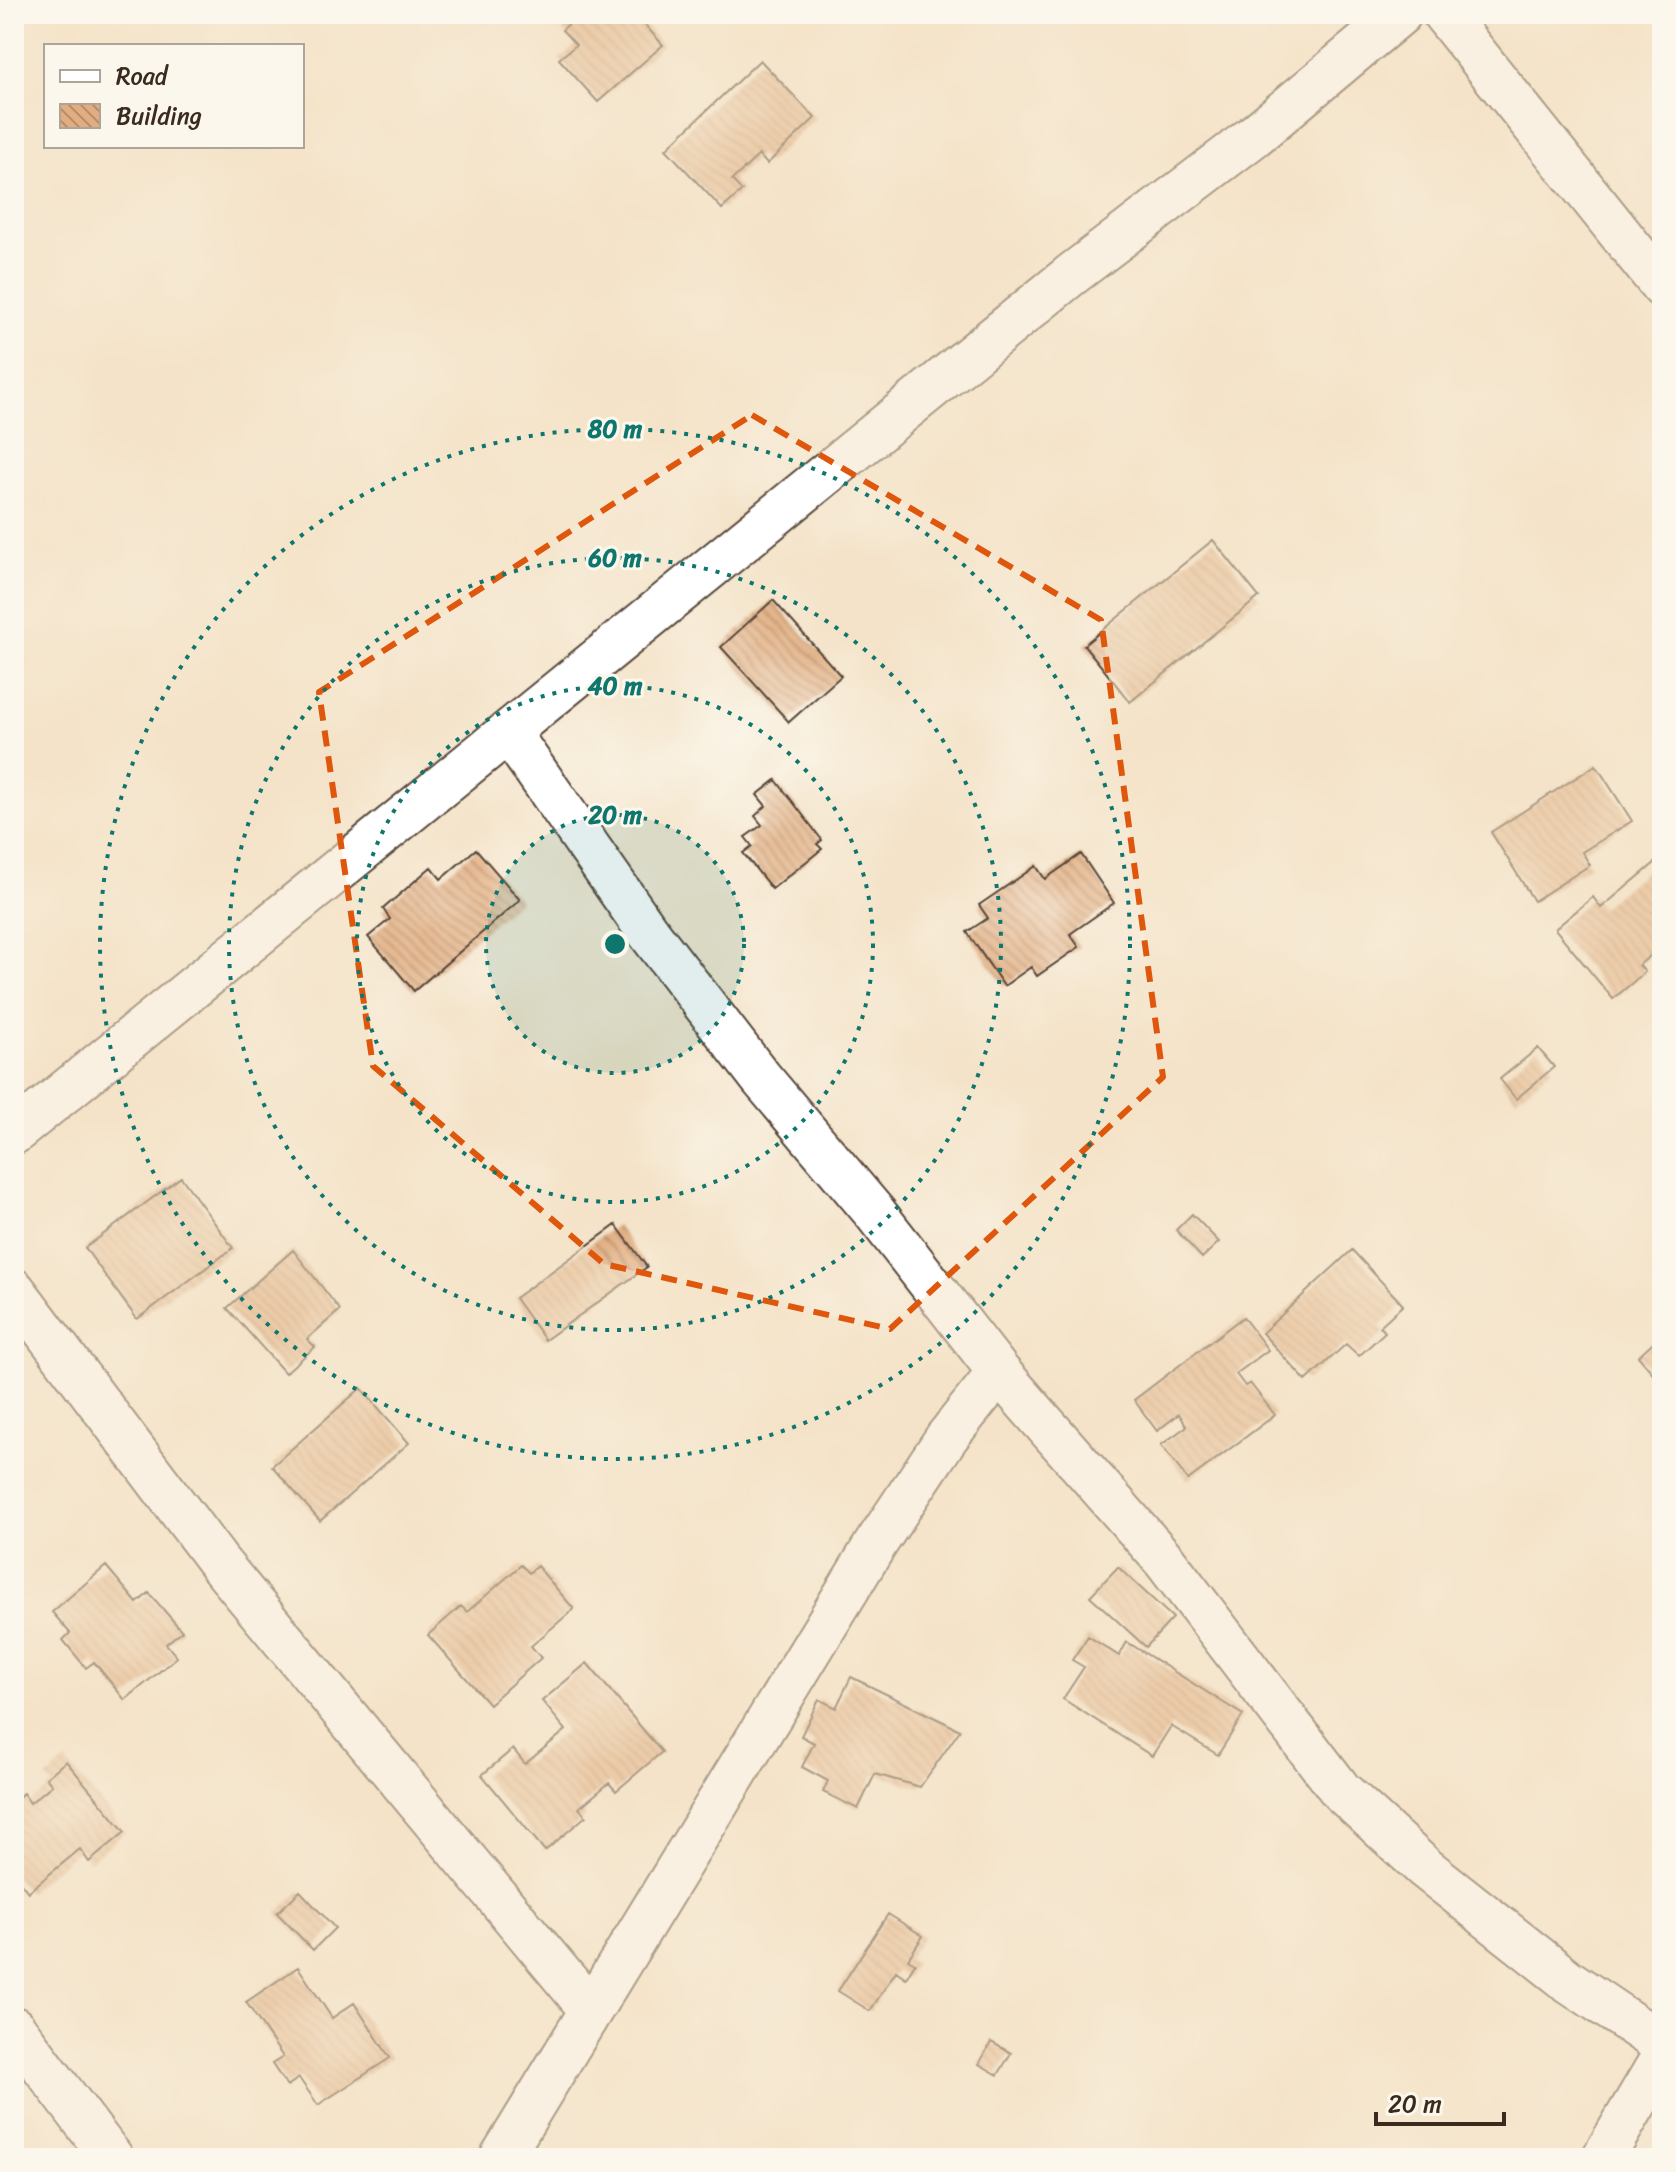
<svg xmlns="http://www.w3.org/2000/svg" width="1676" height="2172" font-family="Sriracha,sans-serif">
	<defs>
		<pattern id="building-back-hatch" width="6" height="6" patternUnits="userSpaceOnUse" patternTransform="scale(2)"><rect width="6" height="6" fill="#e2ad80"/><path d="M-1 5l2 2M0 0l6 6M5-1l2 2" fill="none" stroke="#b88d68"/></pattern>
	</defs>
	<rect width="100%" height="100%" fill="#fbf7ec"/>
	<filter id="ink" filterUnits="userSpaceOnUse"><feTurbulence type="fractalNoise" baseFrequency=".0125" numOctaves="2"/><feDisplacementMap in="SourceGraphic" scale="16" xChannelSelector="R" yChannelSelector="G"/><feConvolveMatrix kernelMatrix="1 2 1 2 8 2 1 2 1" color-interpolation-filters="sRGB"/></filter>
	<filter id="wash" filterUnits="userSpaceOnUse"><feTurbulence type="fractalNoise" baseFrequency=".006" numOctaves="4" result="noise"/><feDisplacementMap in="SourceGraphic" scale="32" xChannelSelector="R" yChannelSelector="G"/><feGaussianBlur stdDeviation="1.8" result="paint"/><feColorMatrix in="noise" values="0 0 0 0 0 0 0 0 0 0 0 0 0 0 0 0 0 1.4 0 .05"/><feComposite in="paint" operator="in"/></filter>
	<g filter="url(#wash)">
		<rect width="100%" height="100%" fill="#f4e3c9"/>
		<g id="blocks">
			<path fill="url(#building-back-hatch)" d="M580,14H635L663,45L598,102L559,59L576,45L562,30Z
				M760,60L815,118L767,164L759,155L732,180L742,191L722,209L666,149Z
				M1213,540L1259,597L1130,702L1084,645Z
				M773,600L841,676L789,722L721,647Z
				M1596,765L1632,821L1582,852L1590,865L1534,901L1491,832Z
				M776,780L822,840L817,844L822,849L772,889L743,853L752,846L745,837L762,825L755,816L766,806L757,795Z
				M476,849L520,900L414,991L368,937L390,919L383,909L431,867L441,879Z
				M1081,854L1114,903L1070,934L1079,947L1037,976L1031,967L1004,986L967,932L988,918L979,905L1036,866L1045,879Z
				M1662,857V946L1639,965L1645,972L1613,999L1555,929L1593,897L1601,908Z
				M1538,1048L1554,1067L1516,1099L1500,1079Z
				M181,1177L233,1248L137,1319L85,1248Z
				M1192,1214L1219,1242L1202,1258L1176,1230Z
				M616,1225L647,1267L545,1340L515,1298Z
				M293,1250L340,1310L307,1339L315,1347L285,1373L227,1308Z
				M1352,1250L1403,1305L1380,1326L1385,1332L1359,1356L1346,1344L1306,1381L1262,1333Z
				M1243,1317L1268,1350L1236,1374L1245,1386L1250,1383L1275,1415L1188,1480L1161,1445L1187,1426L1179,1414L1157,1431L1134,1400Z
				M1662,1334V1373L1657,1378L1638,1356Z
				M361,1388L409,1443L320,1521L272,1466Z
				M521,1565L529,1573L537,1566L574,1609L531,1646L541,1658L489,1704L428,1635L461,1606L467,1612Z
				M106,1566L137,1603L149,1593L182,1631L166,1644L177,1657L125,1700L94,1662L86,1668L63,1640L70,1633L52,1612Z
				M1118,1567L1173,1618L1146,1647L1090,1596Z
				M1088,1636L1119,1656L1127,1642L1243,1715L1218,1755L1171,1726L1152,1756L1063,1699L1084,1667L1072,1660Z
				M587,1663L662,1752L616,1791L609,1783L579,1808L586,1816L545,1851L482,1775L513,1749L525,1764L566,1730L542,1701Z
				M851,1677L960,1730L920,1787L875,1774L858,1809L823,1792L828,1781L802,1767L814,1743L801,1736L819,1699L836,1708Z
				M66,1761L125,1832L89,1862L80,1849L28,1892L14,1875V1801L23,1793L30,1803L52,1785L46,1778Z
				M300,1891L335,1928L313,1950L277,1913Z
				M888,1914L923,1936L908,1959L915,1963L906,1978L896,1971L870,2011L838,1991Z
				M298,1967L332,2018L354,2003L390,2058L318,2105L299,2078L287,2086L272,2064L283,2057L246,2002Z
				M991,2042L1011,2053L998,2075L979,2064Z"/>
		</g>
	</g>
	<g filter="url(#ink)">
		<use href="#blocks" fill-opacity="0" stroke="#574638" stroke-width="2"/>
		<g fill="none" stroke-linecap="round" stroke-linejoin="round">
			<g stroke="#574638" stroke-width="46">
				<path id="street" d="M1444,14L1662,286
					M509,733L646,929L761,1078L875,1213L999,1372L1165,1561L1341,1791L1425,1868L1567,1980L1662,2044
					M14,1133L1071,275L1254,136L1400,14
					M14,1290L220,1564L590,2009
					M14,2028L112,2158
					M501,2158L875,1545L947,1437L999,1372
					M1603,2158L1662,2058"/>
			</g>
			<use href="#street" stroke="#fff" stroke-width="42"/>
		</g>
	</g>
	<path d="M0 0H1676V2172H0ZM752,415L1101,620L1163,1077L890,1329L604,1264L373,1066L319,692Z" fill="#f4e3c9" fill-opacity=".55" fill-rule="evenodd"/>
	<path fill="none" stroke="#df570d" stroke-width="6" stroke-dasharray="16 10" stroke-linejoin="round" d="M752,415L1101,620L1163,1077L890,1329L604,1264L373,1066L319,692Z"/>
	<circle cx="615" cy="944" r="129" fill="#0f766e" fill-opacity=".12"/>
	<g fill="none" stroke="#0f766e" stroke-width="4" stroke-dasharray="4 8">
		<circle cx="615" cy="944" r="129"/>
		<circle cx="615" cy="944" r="258"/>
		<circle cx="615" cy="944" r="386"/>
		<circle cx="615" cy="944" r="515"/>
	</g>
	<circle cx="615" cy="944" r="12" fill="#0f766e" stroke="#fbf7ec" stroke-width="4"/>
	<g font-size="24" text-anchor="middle" font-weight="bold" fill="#0f766e" stroke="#fbf7ec" stroke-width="6" stroke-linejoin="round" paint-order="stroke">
		<text x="615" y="437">80 m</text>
		<text x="615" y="566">60 m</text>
		<text x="615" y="694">40 m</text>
		<text x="615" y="823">20 m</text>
	</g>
	<rect width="1676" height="2172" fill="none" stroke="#fbf7ec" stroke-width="48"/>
	<rect x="44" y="44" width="260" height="104" fill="#fbf7ec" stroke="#aea59a" stroke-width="2"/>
	<rect x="60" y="70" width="40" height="12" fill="#ffffff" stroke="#aea59a" stroke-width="2"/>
	<text x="116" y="84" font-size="24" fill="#3b2a1e">Road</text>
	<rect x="60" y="104" width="40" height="24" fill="url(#building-back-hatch)" stroke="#aea59a" stroke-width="2"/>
	<text x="116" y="124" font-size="24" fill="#3b2a1e">Building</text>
	<path d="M1376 2112v12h128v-12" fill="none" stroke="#3b2a1e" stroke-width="4"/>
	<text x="1388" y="2112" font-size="24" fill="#3b2a1e" stroke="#fbf7ec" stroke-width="6" paint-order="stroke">20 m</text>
</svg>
